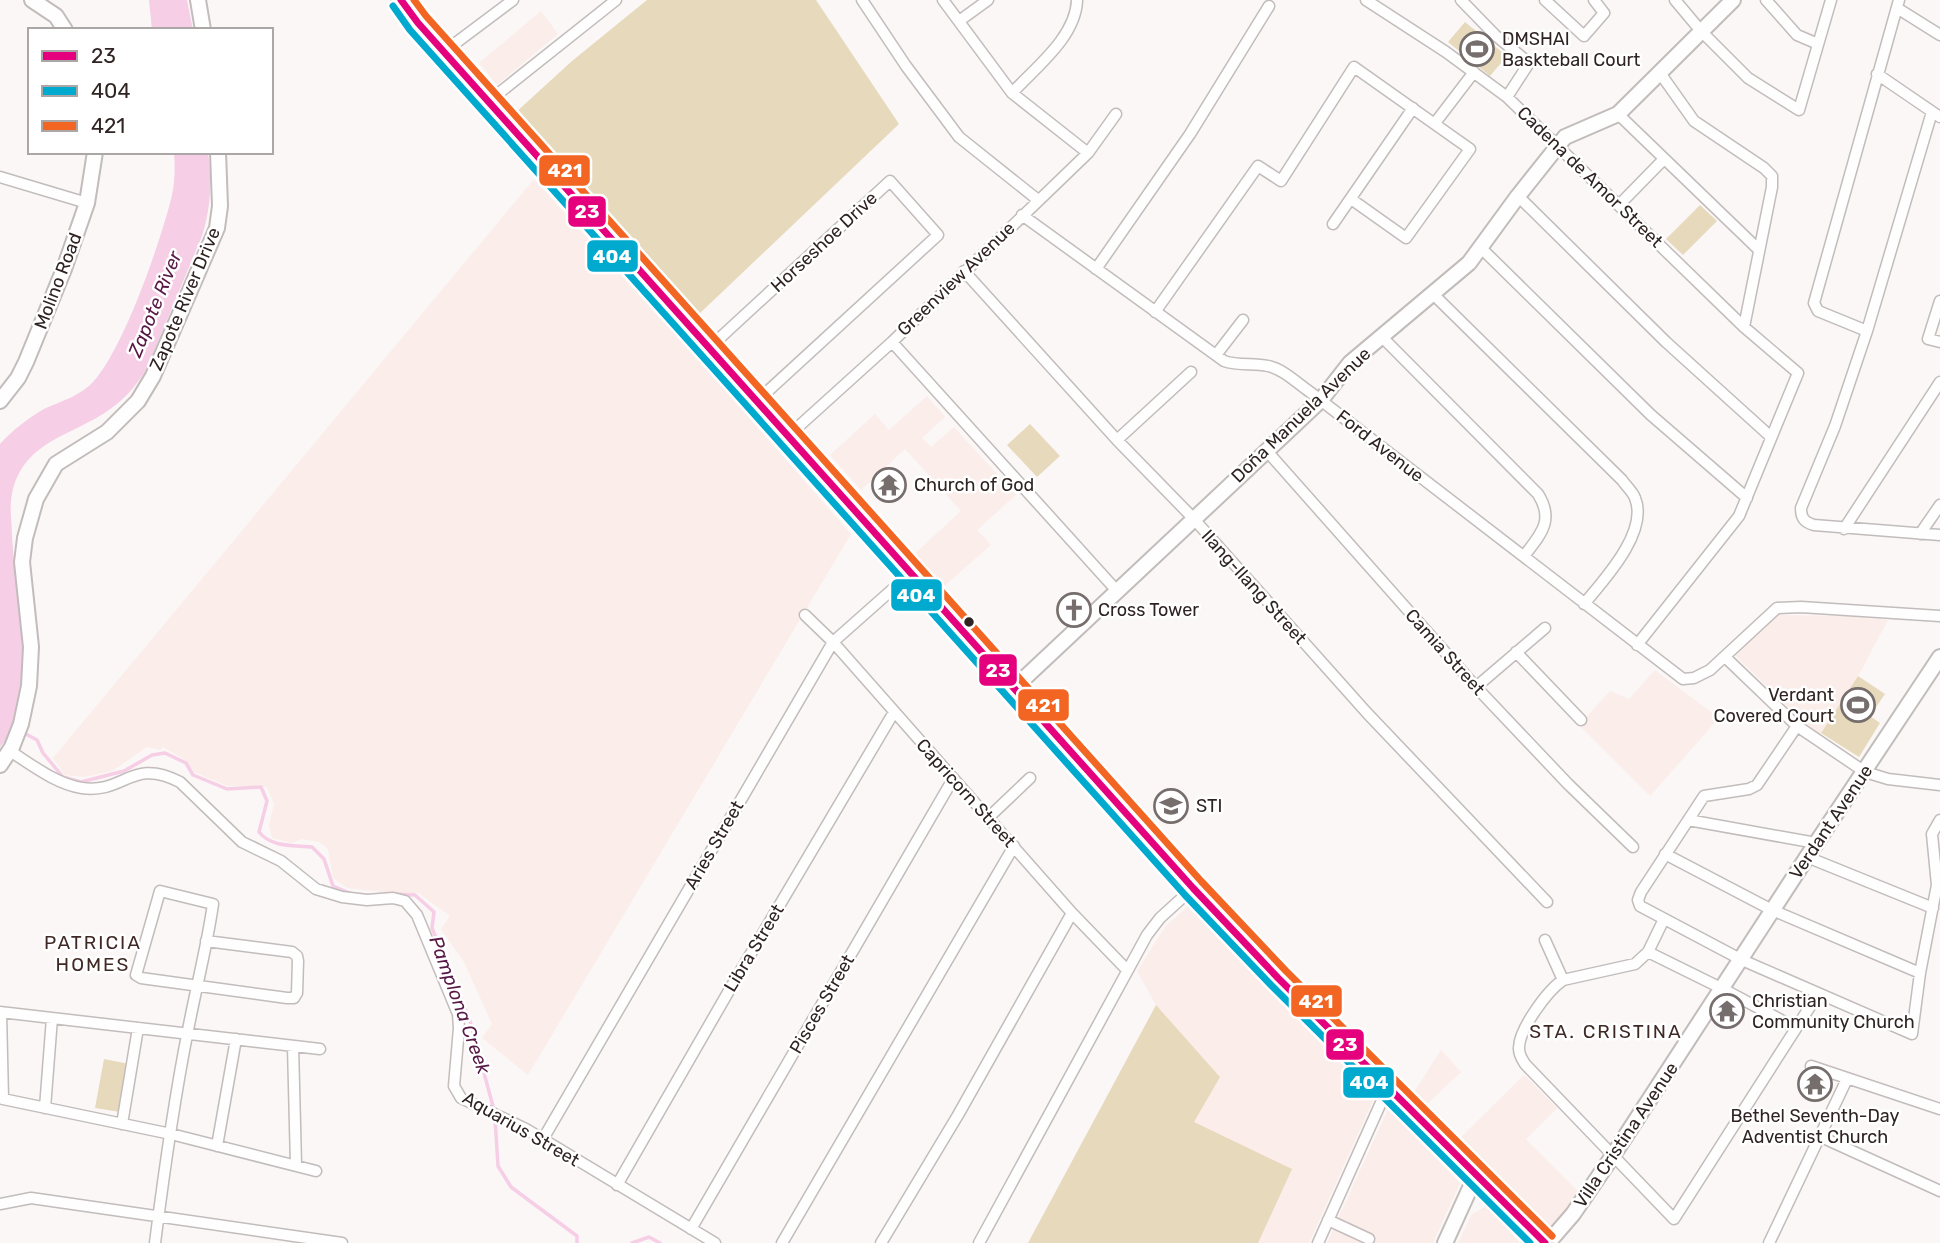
<svg xmlns="http://www.w3.org/2000/svg" width="1940" height="1243" font-family="Rubik,sans-serif">
	<rect width="100%" height="100%" fill="#faf7f6"/>
	<path fill="#fbede9" d="M541,11L558,34L497,85L479,63Z
		M534,179L710,373L851,534L528,1075L482,1038L492,1024L464,962L441,929L450,916L418,893H391L347,888L333,878L328,849L319,842L301,839L292,843L272,838L269,825L274,804L267,787L227,786L194,772L187,761L163,747L160,750L147,747L112,771L84,777L65,775L53,758Z
		M927,396L945,417L922,438L931,447L954,427L1016,495L977,530L991,545L942,588L912,556L961,511L905,449L861,490L830,455L875,414L889,430Z
		M1776,615L1845,616L1888,620L1858,676L1818,737L1736,656Z
		M1655,670L1719,718L1650,796L1579,725L1610,691L1629,699Z
		M1188,906H1193L1374,1092L1375,1096L1309,1243H1130L1188,1120L1220,1077L1156,1005L1137,971L1165,927Z
		M1441,1050L1461,1072L1424,1107L1412,1095Z
		M1524,1075L1557,1108L1526,1139L1580,1193L1554,1229H1550L1542,1226L1457,1141Z
		M1389,1107L1460,1183L1433,1243H1327Z
		M1485,1207L1490,1208L1520,1243H1458L1472,1214Z"/>
	<path fill="#e7d9bb" d="M647,0H816L899,124L698,315L514,114L572,61Z
		M1465,22L1507,56L1490,76L1448,42Z
		M1700,205L1717,221L1683,255L1666,239Z
		M1030,424L1060,456L1037,477L1007,445Z
		M1858,676L1885,694L1870,716L1880,723L1859,757L1821,733Z
		M1156,1005L1220,1077L1194,1122L1292,1169L1258,1243H1028Z
		M104,1059L129,1064L120,1112L95,1108Z"/>
	<path fill="#f6cee6" d="M149,0H187L193,30H152Z
		M174,152H208C212,182 211,207 202,236L147,368C136,387 122,402 103,414C66,437 22,444 12,494C9,507 12,523 12,536C15,598 37,665 16,726C14,734 5,740 0,747V444C13,430 29,417 46,408C62,401 76,397 89,386C121,358 162,238 172,195C175,181 175,167 174,152Z"/>
	<g fill="none" stroke-linecap="round" stroke-linejoin="round">
		<path stroke="#f6cee6" stroke-width="3.5" d="M22,732L37,740L43,753L63,777L81,782L124,771L152,755L165,753L186,763L193,775L227,789L261,787L267,801L259,832C272,848 294,845 312,847L324,859L333,886L352,894
			M394,894L415,895L434,912L432,928L470,1021L494,1110
			M495,1118L498,1166L511,1187L577,1236V1243
			M632,1243L649,1237L660,1243"/>
		<g stroke="#c2bcbb" stroke-width="13">
			<path id="street" d="M862,0L906,66L959,137L1038,200
				M943,0L1012,93L1088,153
				M1366,0L1446,52L1507,97L1744,327L1798,373L1739,516L1637,645
				M1461,0L1495,35L1529,63L1507,97
				M1545,0L1584,36L1604,13L1594,0
				M1675,0L1701,31L1748,78L1799,110L1831,0
				M1766,0L1797,35L1818,44
				M1897,8L1940,35
				M959,21L988,0
				M445,51L513,0
				M1660,73L1694,121L1764,168L1772,176V187L1744,327
				M1877,74L1940,117
				M1012,93C1035,68 1076,37 1077,0
				M489,101L616,0
				M1932,112L1867,331L1835,426L1801,508C1801,518 1804,522 1814,525L1940,535
				M1618,114L1759,250
				M1435,123L1474,72
				M0,177L87,203
				M1518,196L1666,342L1771,437
				M1619,205L1664,159
				M1022,215L1224,361C1238,366 1253,363 1268,366C1283,369 1297,383 1310,392L1683,679L1694,678L1710,670L1777,608L1801,607L1940,616
				M1333,224L1413,108
				M1481,248L1651,415L1747,498
				M1096,269L1190,134L1269,6
				M964,271L1117,440L1193,518L1367,713L1547,902
				M1434,295L1622,480C1626,486 1633,492 1635,498C1649,532 1604,580 1584,604
				M1940,301L1928,339L1940,342
				M1155,312L1258,166L1281,181L1354,67L1470,149L1406,238L1351,199
				M1867,331L1818,311L1814,303L1899,0
				M1382,337L1538,494C1555,521 1540,535 1524,556
				M892,342L1117,591
				M709,348L890,181L938,235L757,401
				M1216,355L1243,320
				M788,436L892,342L1088,153L1116,114
				M1117,440L1191,372
				M1266,450L1476,687L1568,784L1633,847
				M1844,529L1940,382
				M1920,534L1940,505
				M805,615L833,642L1072,913L1127,970
				M1516,652L1581,720
				M1725,657L1797,726L1865,772L1888,779L1940,785
				M1476,687L1545,628
				M1797,726L1757,785L1749,789L1704,796L1641,892L1638,900L1640,906L1742,960L1912,1034L1920,973L1937,885L1932,834L1940,820
				M10,751C32,765 56,784 82,788C125,794 131,757 180,782L242,842L281,861L316,889L342,897L367,900L393,898L405,901L417,915L458,1014L459,1028L454,1086L461,1098L526,1129L715,1243
				M988,818L1030,778
				M1688,820L1816,843
				M1665,854L1772,910L1920,973
				M1807,857L1933,908
				M1664,919L1648,952L1635,964L1563,980C1548,990 1518,1030 1519,1049C1519,1055 1522,1059 1525,1064L1674,1219L1818,994
				M1545,940L1563,980
				M1648,952L1723,989L1796,1028
				M0,1012L320,1049
				M1,1012L3,1099L171,1134L316,1171
				M293,1046L296,1165
				M1811,1066L1940,1109
				M45,1108L52,1018
				M122,1124L138,1028
				M1819,1136L1940,1191
				M543,1139L833,642L912,572
				M217,1146L236,1039
				M617,1185L734,982L894,712
				M0,1204L31,1198L342,1243
				M1328,1220L1369,1239
				M691,1229L953,779
				M155,1243C164,1172 174,1100 188,1030C196,988 207,946 213,904L160,891L136,975L141,978L287,998H294L297,993L298,961L297,956L292,952L206,941
				M782,1243L1014,846
				M881,1243L958,1115L1072,913
				M979,1243L1147,935L1160,918L1193,888
				M1318,1243L1388,1087
				M1769,1243L1847,1079"/>
		</g>
		<g stroke="#c2bcbb" stroke-width="18">
			<path id="secondary" d="M32,0L56,16L65,30
				M198,0L203,30
				M0,401L18,378L26,362L64,269L87,203L95,152
				M1014,688L1321,400L1350,363L1469,263L1518,196L1565,137L1618,114L1733,0
				M0,765L12,747L21,724L29,686L31,647L22,562L25,538L36,499L56,464L107,432L138,401L153,376L217,228L220,206L218,152
				M1445,1243L1476,1175
				M1548,1243L1573,1214L1612,1157L1807,857L1940,657"/>
		</g>
		<g stroke="#c2b8b0" stroke-width="21">
			<path id="highway" d="M401,0L418,23L1193,888L1278,978L1545,1243"/>
		</g>
		<use href="#street" stroke="#fefefe" stroke-width="10"/>
		<use href="#secondary" stroke="#fefefe" stroke-width="14"/>
		<use href="#highway" stroke="#ede5de" stroke-width="18"/>
		<g stroke="#fff" stroke-width="12">
			<path id="bus-1" d="M401,0L418,23L1193,888L1278,978L1545,1243"/>
		</g>
		<g stroke="#fff" stroke-width="12">
			<path id="bus-2" d="M393,6L410,30L1185,895L1271,985L1530,1243"/>
		</g>
		<g stroke="#fff" stroke-width="12">
			<path id="bus-3" d="M414,0L426,16L1201,881L1286,971L1552,1236"/>
		</g>
		<use href="#bus-1" stroke="#e5007d" stroke-width="7"/>
		<use href="#bus-2" stroke="#00a9ce" stroke-width="7"/>
		<use href="#bus-3" stroke="#f26522" stroke-width="7"/>
	</g>
	<defs>
		<g id="stadium-ring" transform="scale(1.75)"><circle r="9.5" fill="#fff" stroke="#766e6c" stroke-width="1.5"/><path d="M0-5a6.5 5 0 1 0 0 10a6.5 5 0 1 0 0-10ZM-3.5-1.8h7v3.6h-7Z" fill="#766e6c"/></g>
		<g id="temple-ring" transform="scale(1.75)"><circle r="9.5" fill="#fff" stroke="#766e6c" stroke-width="1.5"/><path d="M0-6L5-2H3V0L6.5 2.5H4V6H1.5V3h-3V6H-4V2.5H-6.5L-3 0V-2H-5Z" fill="#766e6c"/></g>
		<g id="church-ring" transform="scale(1.75)"><circle r="9.5" fill="#fff" stroke="#766e6c" stroke-width="1.5"/><path d="M-1.2-6h2.4v3.5h3.3v2.4h-3.3V6h-2.4V-.1h-3.3v-2.4h3.3Z" fill="#766e6c"/></g>
		<g id="university-ring" transform="scale(1.75)"><circle r="9.5" fill="#fff" stroke="#766e6c" stroke-width="1.5"/><path d="M0-5L7-2L0 1L-7-2ZM-4 1L0 2.5L4 1V4Q0 6-4 4Z" fill="#766e6c"/></g>
	</defs>
	<g fill-rule="evenodd">
		<use href="#stadium-ring" x="1477" y="49"/>
		<use href="#temple-ring" x="889" y="485"/>
		<use href="#church-ring" x="1074" y="610"/>
		<use href="#stadium-ring" x="1858" y="705"/>
		<use href="#university-ring" x="1171" y="806"/>
		<use href="#temple-ring" x="1727" y="1011"/>
		<use href="#temple-ring" x="1815" y="1084"/>
	</g>
	<circle fill="#2f2422" stroke="#fff" stroke-width="2.5" cx="969" cy="622" r="6"/>
	<g text-anchor="middle" dominant-baseline="central" stroke-width="5" stroke-linejoin="round" paint-order="stroke">
		<g font-size="18" fill="#2f2422" stroke="#fff" text-anchor="start">
			<text x="1502" y="39">DMSHAI<tspan x="1502" dy="21">Baskteball Court</tspan></text>
			<text x="914" y="485">Church of God</text>
			<text x="1098" y="610">Cross Tower</text>
			<text x="1834" y="695" text-anchor="end">Verdant<tspan x="1834" dy="21">Covered Court</tspan></text>
			<text x="1196" y="806">STI</text>
			<text x="1752" y="1001">Christian<tspan x="1752" dy="21">Community Church</tspan></text>
			<text x="1815" y="1116" text-anchor="middle">Bethel Seventh-Day<tspan x="1815" dy="21">Adventist Church</tspan></text>
		</g>
		<g font-size="18" fill="#2f2422" stroke="#fff">
			<text transform="translate(1590 177) rotate(44)">Cadena de Amor Street</text>
			<text transform="translate(824 242) rotate(-43)">Horseshoe Drive</text>
			<text transform="translate(956 279) rotate(-44)">Greenview Avenue</text>
			<text transform="translate(58 281) rotate(-69)">Molino Road</text>
			<text transform="translate(185 299) rotate(-67)">Zapote River Drive</text>
			<text transform="translate(1301 415) rotate(-44)">Doña Manuela Avenue</text>
			<text transform="translate(1380 446) rotate(38)">Ford Avenue</text>
			<text transform="translate(1254 587) rotate(48)">Ilang-Ilang Street</text>
			<text transform="translate(1445 652) rotate(48)">Camia Street</text>
			<text transform="translate(966 793) rotate(48)">Capricorn Street</text>
			<text transform="translate(1831 822) rotate(-56)">Verdant Avenue</text>
			<text transform="translate(714 845) rotate(-60)">Aries Street</text>
			<text transform="translate(754 948) rotate(-59)">Libra Street</text>
			<text transform="translate(822 1004) rotate(-60)">Pisces Street</text>
			<text transform="translate(521 1129) rotate(30)">Aquarius Street</text>
			<text transform="translate(1626 1135) rotate(-56)">Villa Cristina Avenue</text>
		</g>
		<g font-size="19" font-style="italic" fill="#571845" stroke="#fff">
			<text transform="translate(155 304) rotate(-68)">Zapote River</text>
			<text transform="translate(460 1005) rotate(70)">Pamplona Creek</text>
		</g>
		<g font-size="19" letter-spacing="2" fill="#3f2924" stroke="#fff">
			<text x="93" y="942">PATRICIA<tspan x="93" dy="22">HOMES</tspan></text>
			<text x="1606" y="1031">STA. CRISTINA</text>
		</g>
	</g>
	<g stroke="#fff" stroke-width="2.5">
		<rect x="538" y="154" width="53" height="33" rx="7" fill="#f26522"/>
		<rect x="567" y="195" width="40" height="33" rx="7" fill="#e5007d"/>
		<rect x="586" y="239" width="53" height="34" rx="7" fill="#00a9ce"/>
		<rect x="890" y="578" width="53" height="34" rx="7" fill="#00a9ce"/>
		<rect x="978" y="653" width="40" height="34" rx="7" fill="#e5007d"/>
		<rect x="1017" y="688" width="53" height="34" rx="7" fill="#f26522"/>
		<rect x="1290" y="984" width="53" height="34" rx="7" fill="#f26522"/>
		<rect x="1325" y="1028" width="40" height="33" rx="7" fill="#e5007d"/>
		<rect x="1342" y="1066" width="53" height="33" rx="7" fill="#00a9ce"/>
	</g>
	<g font-size="19" text-anchor="middle" font-weight="bold" fill="#fff">
		<text x="565" y="177">421</text>
		<text x="587" y="218">23</text>
		<text x="612" y="263">404</text>
		<text x="916" y="602">404</text>
		<text x="998" y="677">23</text>
		<text x="1043" y="712">421</text>
		<text x="1316" y="1008">421</text>
		<text x="1345" y="1051">23</text>
		<text x="1369" y="1089">404</text>
	</g>
	<rect x="28" y="28" width="245" height="126" fill="#ffffff" stroke="#aca7a7" stroke-width="2"/>
	<rect x="42" y="51" width="35" height="10" fill="#e5007d" stroke="#aca7a7" stroke-width="2"/>
	<text x="91" y="63" font-size="21" fill="#2f2422">23</text>
	<rect x="42" y="86" width="35" height="10" fill="#00a9ce" stroke="#aca7a7" stroke-width="2"/>
	<text x="91" y="98" font-size="21" fill="#2f2422">404</text>
	<rect x="42" y="121" width="35" height="10" fill="#f26522" stroke="#aca7a7" stroke-width="2"/>
	<text x="91" y="133" font-size="21" fill="#2f2422">421</text>
</svg>
